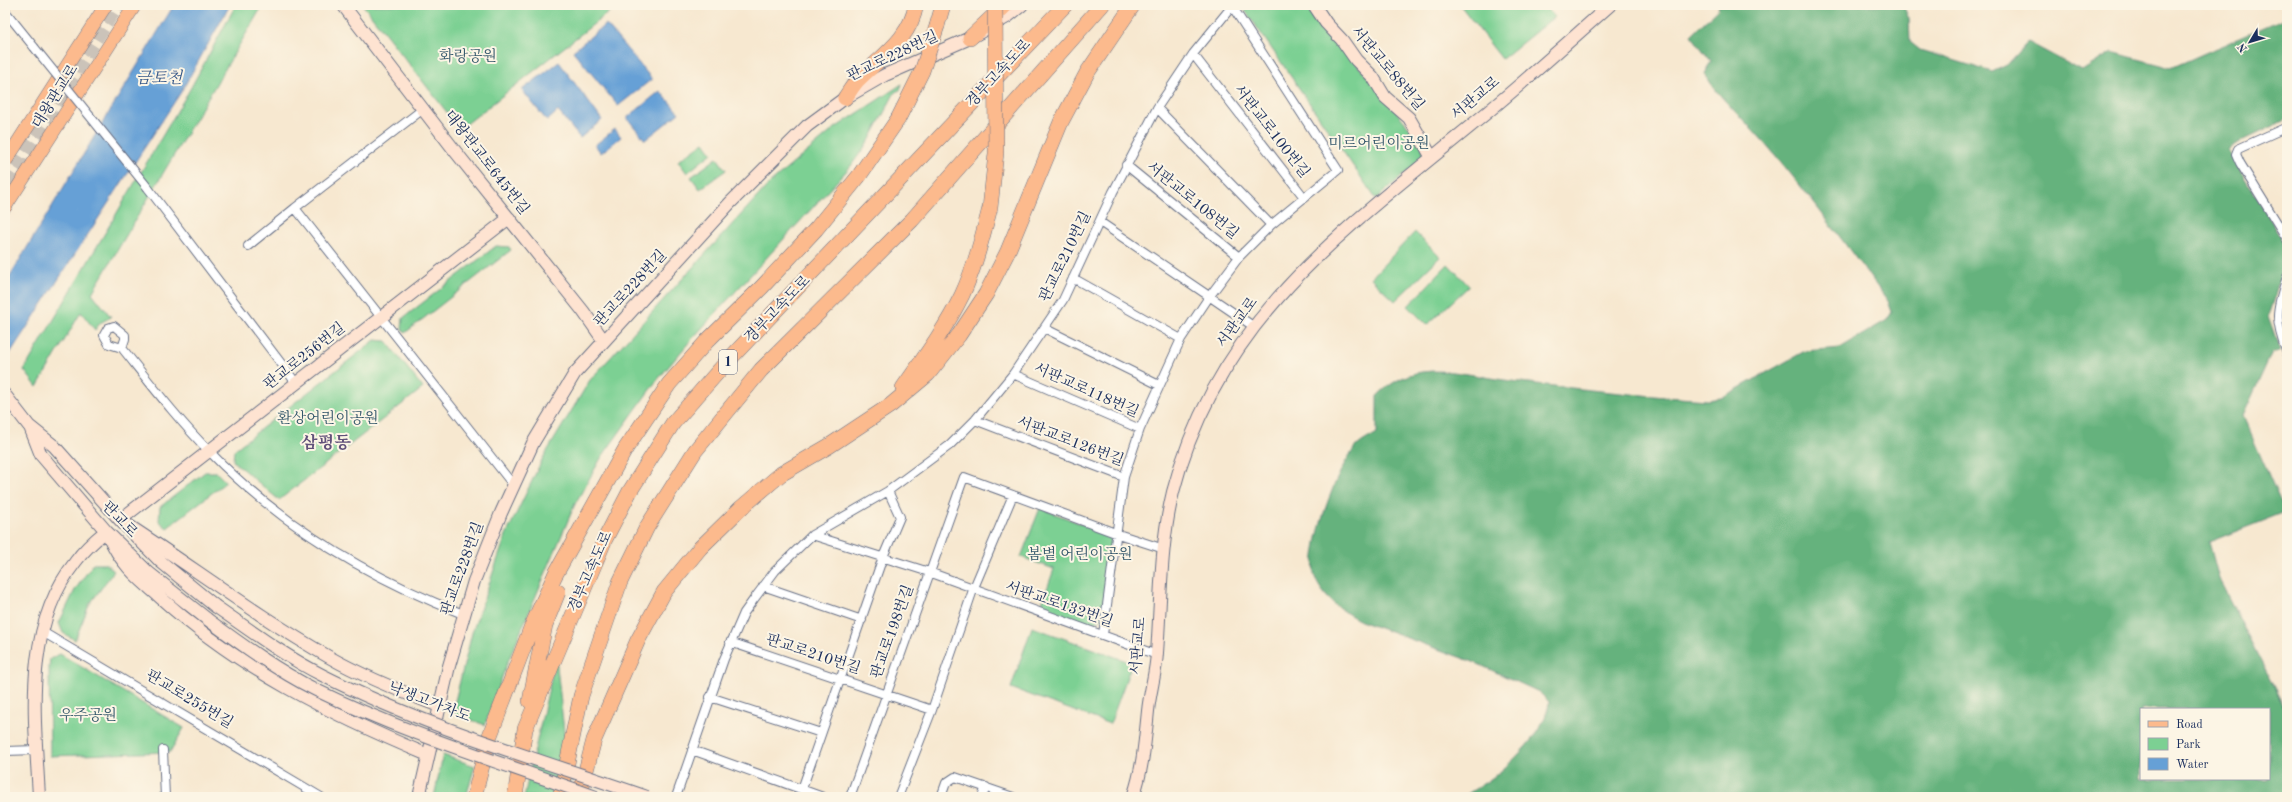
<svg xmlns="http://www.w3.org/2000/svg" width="2292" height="802" font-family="'Old Standard TT','Noto Serif KR',serif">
	<rect width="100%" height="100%" fill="#fcf5e5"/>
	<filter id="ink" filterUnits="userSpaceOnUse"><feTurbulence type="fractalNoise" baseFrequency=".025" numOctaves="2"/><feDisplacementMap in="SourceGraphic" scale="8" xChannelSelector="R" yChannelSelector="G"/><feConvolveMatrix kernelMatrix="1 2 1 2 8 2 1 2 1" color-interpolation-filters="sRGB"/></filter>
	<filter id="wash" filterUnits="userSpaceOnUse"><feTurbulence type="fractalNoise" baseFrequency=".012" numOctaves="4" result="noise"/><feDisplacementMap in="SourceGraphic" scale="16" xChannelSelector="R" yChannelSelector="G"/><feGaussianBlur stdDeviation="0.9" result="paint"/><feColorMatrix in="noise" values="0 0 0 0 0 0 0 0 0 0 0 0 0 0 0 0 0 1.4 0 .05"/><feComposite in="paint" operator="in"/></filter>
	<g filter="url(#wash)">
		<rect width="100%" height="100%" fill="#f7e8d0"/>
		<path fill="#7cd093" stroke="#4c8078" d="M236,5H263L92,293L111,317L100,323L95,330L81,312L37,387L24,370L189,91Z
			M363,5H618L460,129Z
			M1308,5L1423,144V158L1376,199L1242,6Z
			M1460,5H1545L1554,17L1502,59Z
			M902,84L900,90L895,92L869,141L850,167L691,340L654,384L601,458L575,504L506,666L485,725L452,713L472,633L506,535L543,458L590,380L769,184L835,128Z
			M704,142L712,153L687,173L678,161Z
			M717,158L726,170L700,189L691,177Z
			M1415,232L1440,257L1395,301L1371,278Z
			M496,246L509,247L511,250L405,333L402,329L403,318Z
			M1448,264L1469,286L1427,325L1408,306Z
			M375,340L386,341L423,388L279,500L233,461L234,450Z
			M205,472H216L226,482L167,528L159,521L160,507Z
			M1040,508L1105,533L1113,540L1102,619L1090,626L1040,609L1054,569L1021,557Z
			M93,564H106L114,571L89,605L75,640L63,633L59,623L75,590Z
			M1032,627L1132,663L1110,724L1011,688Z
			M60,654L184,728L170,752L50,756L49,667L50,659Z
			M556,657L571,797H524Z
			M443,755L475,766L466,797H434Z"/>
		<path fill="#65b27d" stroke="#40706e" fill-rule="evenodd" d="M1718,5H1903L1909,19L1910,42L1920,50L1992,72L2007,65L2028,42L2082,71L2112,52L2171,68L2287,17V119L2233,145L2228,151L2280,235L2286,260L2268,316L2280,350L2272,352L2243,416L2285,512L2209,542L2219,579L2287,713V797H1463C1474,789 1486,783 1496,775C1516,759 1547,728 1549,702L1539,692L1476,663L1363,622C1344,613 1322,598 1315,577C1306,552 1337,465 1357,446C1362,441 1371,437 1377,433V396C1389,384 1405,374 1422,372C1451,368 1483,378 1512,381C1577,389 1643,396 1708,400L1721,398L1805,351L1840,348L1887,320L1892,312L1888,301C1848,248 1808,193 1765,143C1745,120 1720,100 1705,74L1711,61L1691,35L1719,8ZM2141,709H2269V779H2141Z"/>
		<path fill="#66a0d6" stroke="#40689a" d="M174,5H230L181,92L5,361V284Z
			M606,24L652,79L618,106L573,51Z
			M559,62L602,120L580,138L558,111L547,121L522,90Z
			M660,91L679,113L645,140L627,118Z
			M615,129L621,137L601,153L595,145Z"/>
	</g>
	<g filter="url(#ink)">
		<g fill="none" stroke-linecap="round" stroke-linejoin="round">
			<path stroke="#cbc3b9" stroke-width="13" stroke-dasharray="13 6" stroke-linecap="butt" d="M5,184L118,5"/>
			<g stroke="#687086" stroke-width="10">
				<path id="street" d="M5,11L34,47
					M1193,54L1303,196
					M1157,108L1271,225
					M423,109L295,208L514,486
					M2287,127L2238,149L2236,154L2240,163L2287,239
					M1126,165L1239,257
					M148,188L296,383
					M1100,222L1253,326
					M248,246L295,208
					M2287,277C2276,310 2274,320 2287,353
					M1073,278L1181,339
					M1044,328L1159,385
					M122,348L125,339V335L114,326L108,328L104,335L109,344L122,348C150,383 178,420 210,452C281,526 368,577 463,614
					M1013,374L1140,429
					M975,420L1124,477
					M812,535L929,572L1157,655
					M763,586L862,620
					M41,631L321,797
					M1103,635L1124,477L1140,429L1181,339L1209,297L1239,257L1271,225L1338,170L1232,6
					M730,642L932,710
					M710,697L821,733
					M163,750L165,797
					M692,750L823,797
					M5,751L37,750
					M802,789L883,557L900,517L888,491
					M676,797L724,659L744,613L754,599L775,571L812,535L888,491L950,445L975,420L1013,374L1063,300L1113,192L1157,108L1193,54L1233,5
					M850,797L964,477L1118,534L1164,549
					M898,797L932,710L973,590L1013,495
					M941,797L946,783L955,777L1013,797
					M982,797L986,787"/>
			</g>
			<g stroke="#687086" stroke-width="14">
				<path id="secondary" d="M343,5L455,151L583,311L604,341
					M1314,5L1326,23L1342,40L1356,60L1373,77L1385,97L1409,118L1431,156
					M5,395L29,426L54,446L120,520L160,561L215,606
					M30,427L41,455L106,531L149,573L207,619
					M120,520L509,218
					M120,520C190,565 257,616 329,657C364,677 402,692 439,706
					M106,531C111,541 116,553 124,562C134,576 148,586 161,598C238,668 332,715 428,755
					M39,797C35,716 22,629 76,561C84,550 95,540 106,531
					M419,797L449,666L474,581L501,513L533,443L575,373L730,203L807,126L845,98L885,75L970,38L1007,17L1022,5
					M1133,797C1143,769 1145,740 1148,711C1150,691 1156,672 1157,653C1161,599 1160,545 1173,492C1217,320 1344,230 1473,124C1520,86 1565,45 1610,5"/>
			</g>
			<g stroke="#687086" stroke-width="14">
				<path id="primary" d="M5,162L106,5
					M5,207L135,5"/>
			</g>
			<g stroke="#687086" stroke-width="16">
				<path id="highway" d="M937,26L943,5
					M970,38L1005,5
					M845,98C850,91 854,83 860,78C883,55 910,39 916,5
					M903,388C924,358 946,328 962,295C975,267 982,238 990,208
					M530,701L545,625L558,592
					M474,797L489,738L531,628L555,575L626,448L669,384L707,341L762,287L816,229L859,176L898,119
					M515,797L525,729L605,539L630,491L673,423L724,365L1065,5
					M560,797L581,696L620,582L647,527L695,451L761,370L912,220L1102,5
					M579,797L594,740L638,640L664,592L700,548L741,508L781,474L829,446L891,405L928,374L959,335L986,294L1007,253L1061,122L1087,73L1133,5"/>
			</g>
			<use href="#street" stroke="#fff" stroke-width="8"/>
			<use href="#secondary" stroke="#fee3d1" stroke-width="12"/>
			<use href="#primary" stroke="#fcba8d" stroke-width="13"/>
			<use href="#highway" stroke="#fcba8d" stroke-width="15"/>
			<g stroke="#687086" stroke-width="10" stroke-linecap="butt">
				<path id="street-bridge" d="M34,47L148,188"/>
			</g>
			<g stroke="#687086" stroke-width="14" stroke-linecap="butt">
				<path id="secondary-bridge" d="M215,606C250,630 284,656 322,675C425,727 538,759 647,797
					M207,619C242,645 278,671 316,690C406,734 503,763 596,797"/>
			</g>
			<g stroke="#687086" stroke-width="16" stroke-linecap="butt">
				<path id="highway-bridge" d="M898,119L922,71L937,26
					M990,208L996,153L995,5"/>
			</g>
			<use href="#street-bridge" stroke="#fff" stroke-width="8"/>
			<use href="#secondary-bridge" stroke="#fee3d1" stroke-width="12"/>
			<use href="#highway-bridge" stroke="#fcba8d" stroke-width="15"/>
		</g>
	</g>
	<g text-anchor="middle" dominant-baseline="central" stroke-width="4" stroke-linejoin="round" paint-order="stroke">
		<rect fill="#fcf5e5" stroke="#5e6a86" stroke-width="1" x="719" y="350" width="18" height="24" rx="3"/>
		<g font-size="14" font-weight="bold" fill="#1b2f5e">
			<text x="728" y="362">1</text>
		</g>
		<g font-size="15" fill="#33576b" stroke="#fcf5e5">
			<text x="468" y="57">화랑공원</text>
			<text x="1379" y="144">미르어린이공원</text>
			<text x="328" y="419">환상어린이공원</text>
			<text x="1080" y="555">봄볕 어린이공원</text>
			<text x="88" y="716">우주공원</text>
		</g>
		<g font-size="15" fill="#1b2f5e" stroke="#fcf5e5">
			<text transform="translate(893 57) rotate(-25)">판교로228번길</text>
			<text transform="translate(1387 69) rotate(50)">서판교로88번길</text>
			<text transform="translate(999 74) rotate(-47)">경부고속도로</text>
			<text transform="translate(56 97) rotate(-58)">대왕판교로</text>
			<text transform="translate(1476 99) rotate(-40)">서판교로</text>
			<text transform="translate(1271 132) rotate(52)">서판교로100번길</text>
			<text transform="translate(486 163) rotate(52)">대왕판교로645번길</text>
			<text transform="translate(1192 201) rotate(39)">서판교로108번길</text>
			<text transform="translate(1066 257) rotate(-64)">판교로210번길</text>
			<text transform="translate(631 289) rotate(-47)">판교로228번길</text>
			<text transform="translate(778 310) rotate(-46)">경부고속도로</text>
			<text transform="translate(1238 323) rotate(-54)">서판교로</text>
			<text transform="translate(305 357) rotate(-38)">판교로256번길</text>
			<text transform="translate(1086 391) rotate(24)">서판교로118번길</text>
			<text transform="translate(1070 442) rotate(21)">서판교로126번길</text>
			<text transform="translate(119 520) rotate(46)">판교로</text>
			<text transform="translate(463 569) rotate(-70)">판교로228번길</text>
			<text transform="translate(591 572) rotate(-66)">경부고속도로</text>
			<text transform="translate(1059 605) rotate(19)">서판교로132번길</text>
			<text transform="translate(893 632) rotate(-70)">판교로198번길</text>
			<text transform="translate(1139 646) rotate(-85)">서판교로</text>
			<text transform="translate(813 655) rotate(18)">판교로210번길</text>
			<text transform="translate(189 700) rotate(31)">판교로255번길</text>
			<text transform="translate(429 703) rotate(21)">낙생고가차도</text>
		</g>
		<g font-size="16" font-style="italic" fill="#355788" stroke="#fcf5e5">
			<text x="159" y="79">금토천</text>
		</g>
		<g font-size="17" font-weight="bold" fill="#61517a" stroke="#fcf5e5">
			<text x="326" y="443">삼평동</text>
		</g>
	</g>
	<rect width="2292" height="802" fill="none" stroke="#fcf5e5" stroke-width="20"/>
	<rect x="2140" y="708" width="130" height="72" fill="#fcf5e5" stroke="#a2a6af"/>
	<rect x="2148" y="721" width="20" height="6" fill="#fcba8d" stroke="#a2a6af"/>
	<text x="2176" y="728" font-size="12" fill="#1b2f5e">Road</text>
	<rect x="2148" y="738" width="20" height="12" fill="#7cd093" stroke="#a2a6af"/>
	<text x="2176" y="748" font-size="12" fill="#1b2f5e">Park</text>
	<rect x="2148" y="758" width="20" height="12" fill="#66a0d6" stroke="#a2a6af"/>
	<text x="2176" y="768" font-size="12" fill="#1b2f5e">Water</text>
	<g transform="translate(2250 42) rotate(232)" stroke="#fcf5e5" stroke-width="3" paint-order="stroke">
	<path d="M0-3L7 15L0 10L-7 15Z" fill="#1b2f5e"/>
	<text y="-6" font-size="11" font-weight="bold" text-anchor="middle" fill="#1b2f5e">N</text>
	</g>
</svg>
